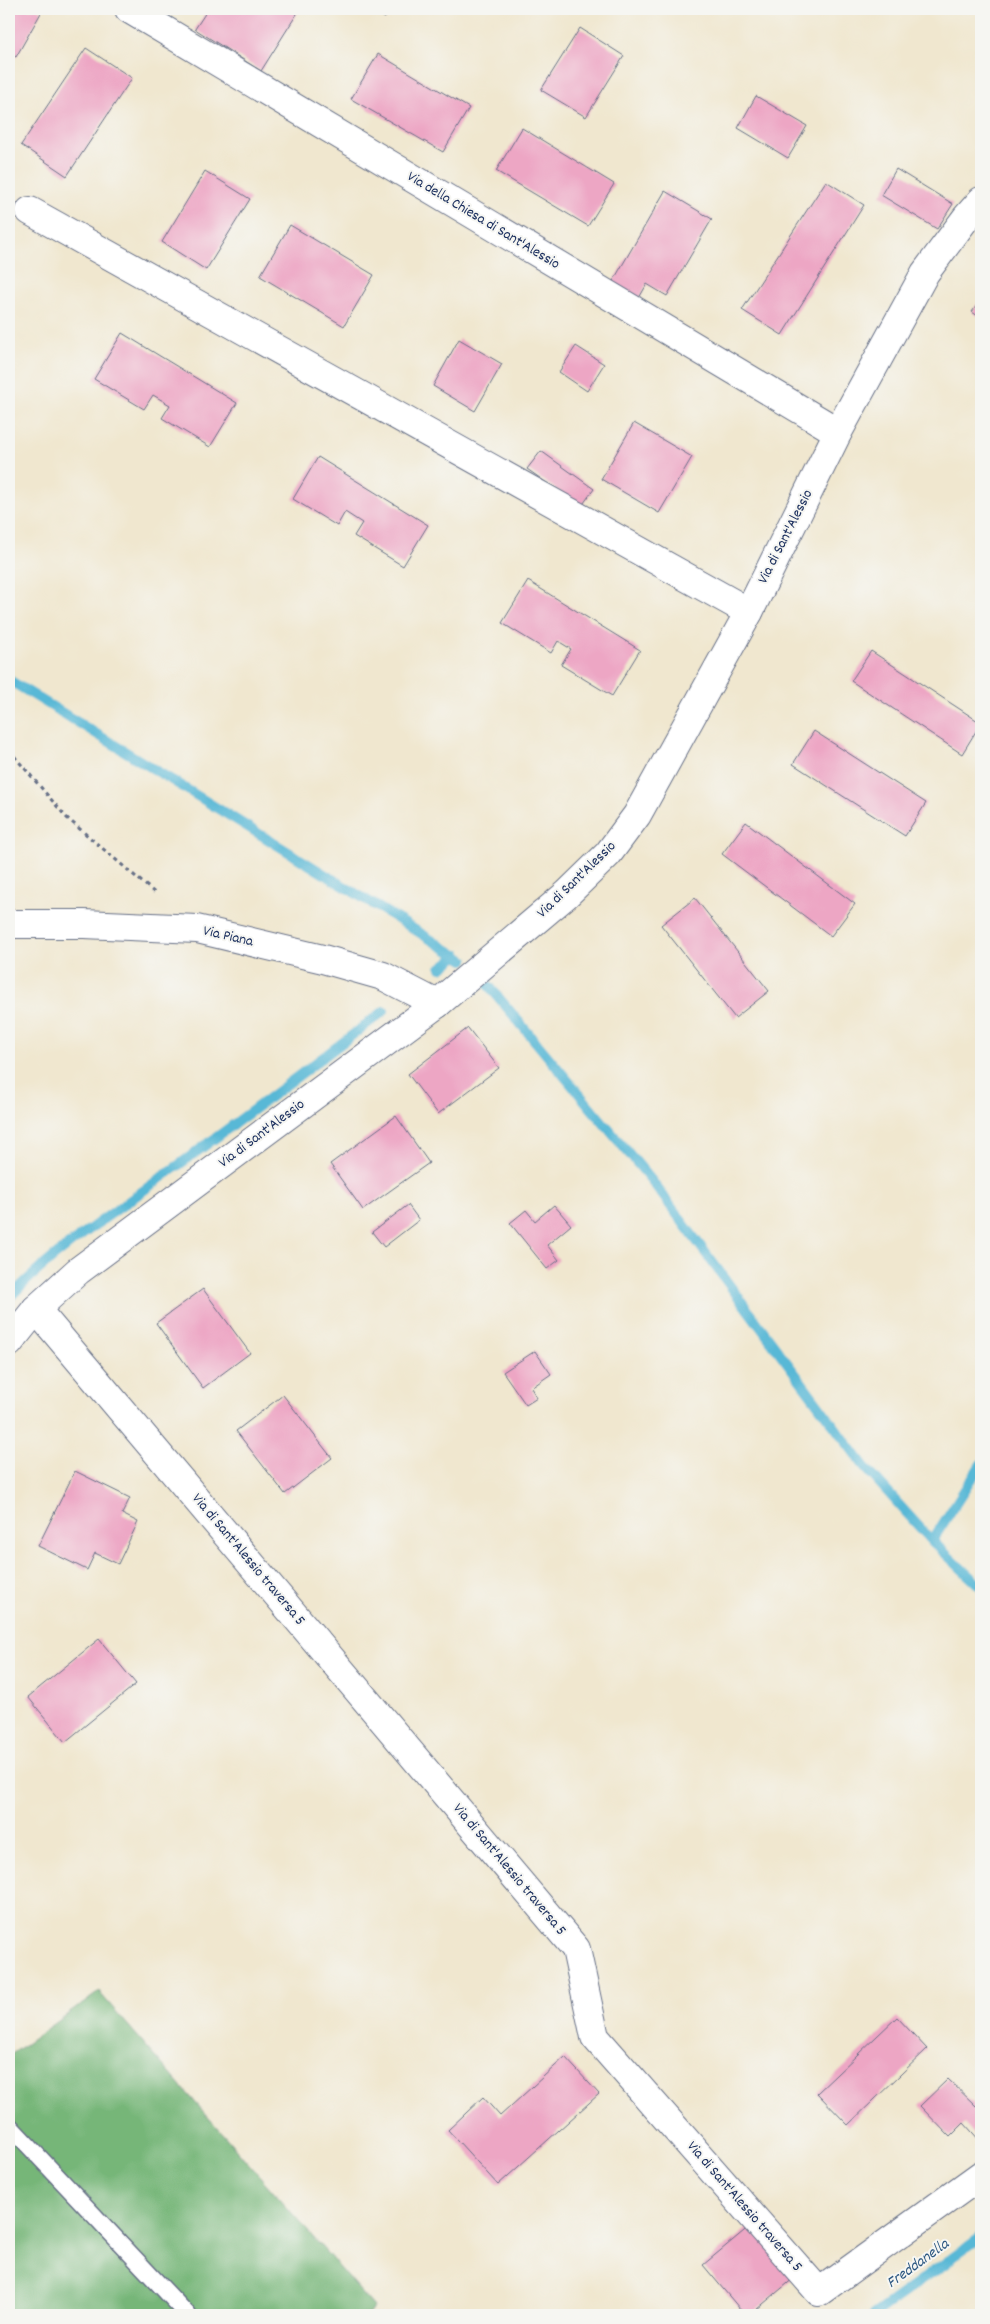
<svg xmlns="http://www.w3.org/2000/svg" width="990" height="2324" font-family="Dekko,sans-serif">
	<rect width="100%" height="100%" fill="#f6f6f2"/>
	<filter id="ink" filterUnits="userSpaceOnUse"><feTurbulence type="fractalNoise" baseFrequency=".02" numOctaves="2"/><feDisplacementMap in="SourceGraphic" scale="10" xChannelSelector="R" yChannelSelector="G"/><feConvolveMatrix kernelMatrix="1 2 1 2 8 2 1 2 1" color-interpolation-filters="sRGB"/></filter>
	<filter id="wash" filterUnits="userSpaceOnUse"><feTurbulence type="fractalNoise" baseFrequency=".0096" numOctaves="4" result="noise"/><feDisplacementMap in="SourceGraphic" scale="20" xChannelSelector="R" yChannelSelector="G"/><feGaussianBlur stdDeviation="1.12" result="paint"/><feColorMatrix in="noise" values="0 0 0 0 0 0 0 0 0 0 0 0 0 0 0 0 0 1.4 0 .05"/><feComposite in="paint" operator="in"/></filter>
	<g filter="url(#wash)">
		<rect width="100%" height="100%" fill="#f0e7cf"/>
		<path fill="#76b678" stroke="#48726b" d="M99,1992L374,2307L368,2315H9V2056Z"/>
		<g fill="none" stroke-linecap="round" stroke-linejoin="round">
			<path stroke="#58b8d6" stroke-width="10" d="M9,680L464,960
				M441,968L458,955
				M489,986L652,1181L864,1466L932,1541L981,1587
				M9,1298C56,1249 115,1212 169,1172C242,1119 313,1065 384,1011
				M932,1541L981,1464
				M873,2315L981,2237"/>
		</g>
		<g id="blocks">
			<path fill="#eda6c4" d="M9,9H37L42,11L16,57L9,53Z
				M208,9H300L261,71L195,29Z
				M368,9H390L385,18Z
				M580,28L624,56L586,117L541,90Z
				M86,48L132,78L67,176L21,145Z
				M378,54L469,108L443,152L351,99Z
				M756,96L807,126L788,158L738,128Z
				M522,128L614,184L588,226L496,171Z
				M896,169L953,204L937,229L881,195Z
				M205,171L250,199L206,270L162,242Z
				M826,181L864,205L782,335L742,310Z
				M665,191L712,219L667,296L647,284L639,298L612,283Z
				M290,225L374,275L344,326L260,276Z
				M981,299V318L972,312Z
				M122,333L237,403L210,447L162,418L170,405L153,395L144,409L94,379Z
				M459,339L502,364L475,411L433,386Z
				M576,346L604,364L587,391L559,372Z
				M634,423L692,457L659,513L601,479Z
				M541,451L594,489L581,507L527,469Z
				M318,457L428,525L403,566L354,536L362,523L345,512L337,526L293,499Z
				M528,581L640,650L612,696L561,665L571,649L558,641L551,653L502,623Z
				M871,651L981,723L962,754L851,681Z
				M814,731L926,803L905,836L793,764Z
				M746,822L855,904L831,936L722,854Z
				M695,898L769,991L735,1018L661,925Z
				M468,1028L499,1068L438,1114L408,1074Z
				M396,1116L429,1163L363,1210L330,1164Z
				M408,1205L419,1220L384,1247L372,1232Z
				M554,1205L571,1225L547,1245L559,1260L547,1269L510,1223L526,1210L535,1221Z
				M203,1289L250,1353L203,1388L156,1323Z
				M535,1351L551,1374L531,1388L537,1398L526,1405L503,1372Z
				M283,1395L332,1458L285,1494L236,1431Z
				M75,1471L130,1498L122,1514L138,1522L118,1564L95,1553L87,1570L38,1546Z
				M99,1639L136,1684L65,1742L28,1697Z
				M897,2017L927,2049L848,2125L817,2093Z
				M565,2057L599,2094L498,2185L448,2130L483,2097L500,2116Z
				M948,2079L976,2106L981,2101V2142L964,2123L950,2137L920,2106Z
				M750,2226L794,2278L750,2315H745L703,2265Z"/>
		</g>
	</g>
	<g filter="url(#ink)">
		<use href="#blocks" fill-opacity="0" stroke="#666f86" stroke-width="1"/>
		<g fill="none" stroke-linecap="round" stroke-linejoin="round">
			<g stroke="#666f86" stroke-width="19">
				<path id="lane" d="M9,2125L188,2315"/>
			</g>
			<g stroke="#666f86" stroke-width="30">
				<path id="street" d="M129,9L838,432
					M30,211L749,612
					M9,924H84L197,929L323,959L383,976L437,1004
					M36,1309L576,1949L595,2037L819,2292L981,2175"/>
			</g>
			<g stroke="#666f86" stroke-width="30">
				<path id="secondary" d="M9,1343L36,1309L78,1271L437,1004L567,894L608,854L637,815L749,612L838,432L925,273L966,218L981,201"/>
			</g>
			<path stroke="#666f86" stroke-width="3" stroke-dasharray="4 4" stroke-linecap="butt" d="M9,750L67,818L156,894"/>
			<use href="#lane" stroke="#fff" stroke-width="16"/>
			<use href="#street" stroke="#fff" stroke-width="28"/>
			<use href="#secondary" stroke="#fff" stroke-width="28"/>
		</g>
	</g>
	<g text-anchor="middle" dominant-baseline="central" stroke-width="4" stroke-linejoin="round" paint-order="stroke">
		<g font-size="15" fill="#1b2f5e" stroke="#f6f6f2">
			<text transform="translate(483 221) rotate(31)">Via della Chiesa di Sant'Alessio</text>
			<text transform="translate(786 537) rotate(-63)">Via di Sant'Alessio</text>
			<text transform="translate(577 880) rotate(-44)">Via di Sant'Alessio</text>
			<text transform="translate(228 937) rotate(13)">Via Piana</text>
			<text transform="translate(262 1134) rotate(-37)">Via di Sant'Alessio</text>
			<text transform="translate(248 1560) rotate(50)">Via di Sant'Alessio traversa 5</text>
			<text transform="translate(509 1870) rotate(50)">Via di Sant'Alessio traversa 5</text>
			<text transform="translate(744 2207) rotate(49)">Via di Sant'Alessio traversa 5</text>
		</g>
		<g font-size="16" font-style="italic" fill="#2d5882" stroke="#f6f6f2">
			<text transform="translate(918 2264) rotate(-36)">Freddanella</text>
		</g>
	</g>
	<rect width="990" height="2324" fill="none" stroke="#f6f6f2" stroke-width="30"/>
</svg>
